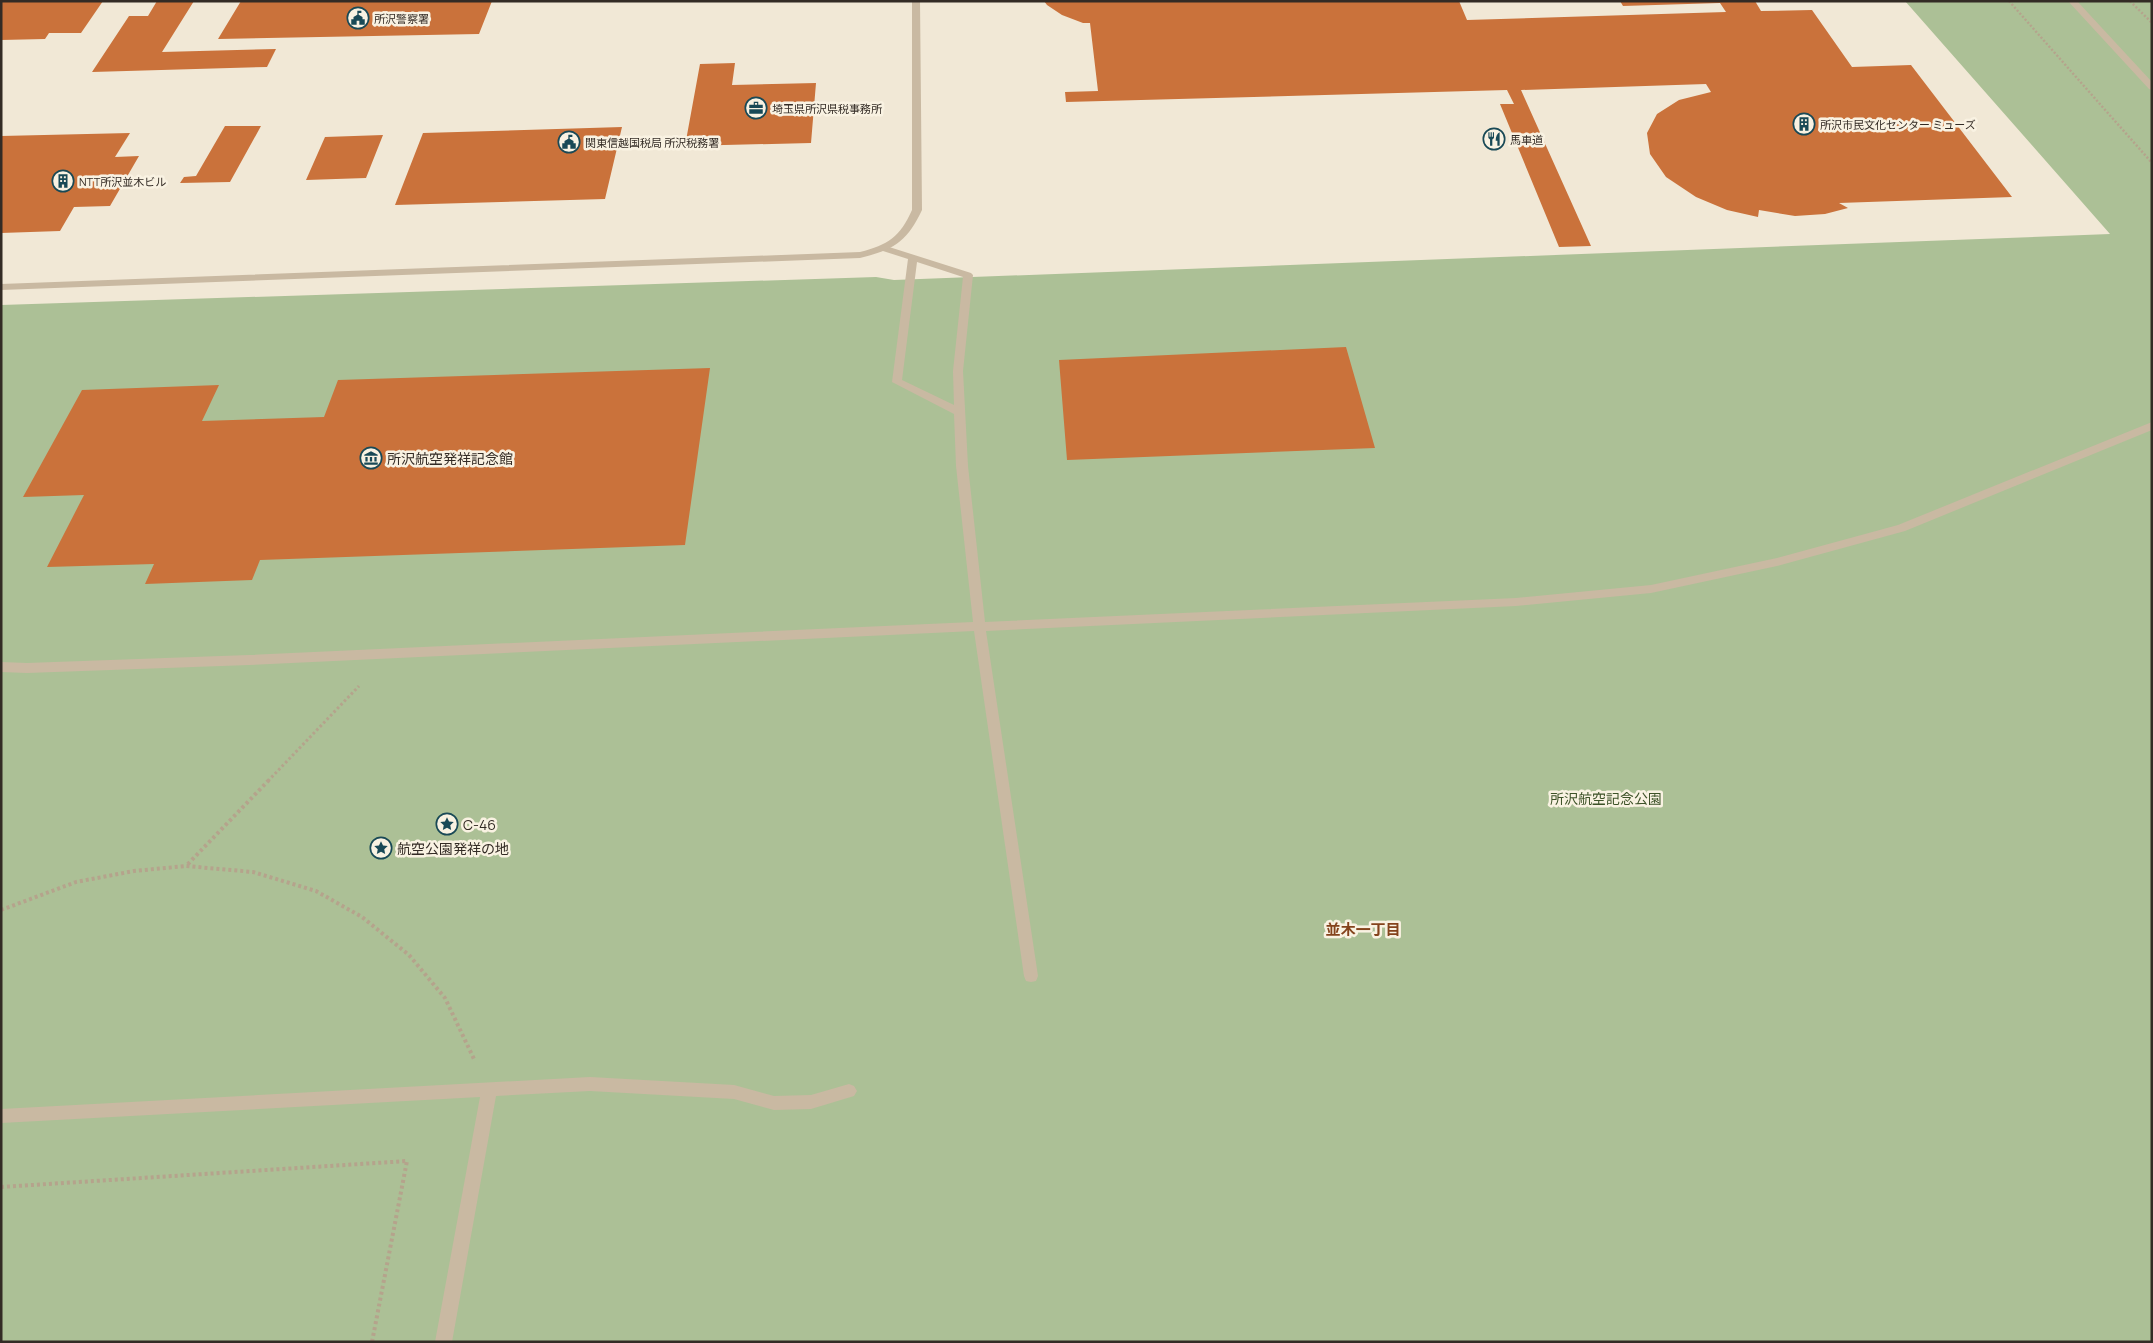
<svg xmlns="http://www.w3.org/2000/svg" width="2153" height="1343" font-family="Manrope,'Noto Sans JP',sans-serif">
	<rect width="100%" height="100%" fill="#f1e8d6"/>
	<path fill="#acc096" d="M1905,1H2152V1342H1V305L876,277L894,280L2110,234Z"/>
	<path fill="#ca723b" d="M1,1H103L81,33H49L45,39L1,40Z
		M157,1H194L162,52L276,49L267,67L92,72L129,16H148Z
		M241,1H492L479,34L218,39Z
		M1044,1H1459L1467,20L1726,12L1720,3L1623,6L1620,1H1755L1761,11L1812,10L1852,67L1911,65L2012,197L1839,203L1848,208L1825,214L1795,216L1759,210L1758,217L1727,210L1696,197L1666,177L1650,154L1647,133L1657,114L1679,100L1711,92L1706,84L1521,90L1591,246L1559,247L1500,104H1514L1507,90L1066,102L1065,92L1098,91L1090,23H1083L1062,15L1047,5Z
		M735,63L732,85L816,83L811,143L685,146L700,64Z
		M225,126H261L230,182L180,183L184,177L196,176Z
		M622,127L605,199L395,205L423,133Z
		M130,133L115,157L139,156L110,206L74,207L60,231L1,233V136Z
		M383,135L366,178L306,180L325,137Z
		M1346,347L1375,448L1067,460L1059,360Z
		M710,368L685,545L260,560L252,580L145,584L154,564L47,567L84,495L23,497L82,390L219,385L202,421L324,417L338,380Z"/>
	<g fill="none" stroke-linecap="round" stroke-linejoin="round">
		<path stroke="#b5a38c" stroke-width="2.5" stroke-dasharray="2 2" stroke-linecap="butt" d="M2009,1L2152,163
			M2130,1L2152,23"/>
		<path stroke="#b5a38c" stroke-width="3" stroke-dasharray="2.5 2.5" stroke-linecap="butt" d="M268,781L359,686"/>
		<path stroke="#b5a38c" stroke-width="4" stroke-dasharray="3 3" stroke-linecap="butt" d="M269,780L186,866L253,872L316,891L362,917L409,955L445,998L474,1059
			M1,910L76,882L134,871L186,866
			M1,1187L407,1161L372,1342"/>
		<path fill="#c9b9a2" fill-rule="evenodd" d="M2068,1H2077L2152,82V90L2149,89Z
			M886,246L971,273L973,275L963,371L968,466L985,622L1516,598L1651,585L1777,558L1898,525L2152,422V430L1905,531L1777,566L1651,593L1516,606L986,631L1038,976L1036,981L1031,982L1026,981L1024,976L974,631L249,665L27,673L1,672V662L27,663L249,655L973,622L956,466L954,414L892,382L908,259L883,251V247ZM917,262L963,277L953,371L954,405L902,380Z
			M590,1077L734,1085L774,1096L811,1095L849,1084L854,1086L857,1091L854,1096L811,1109L774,1110L734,1099L590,1091L496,1096L452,1342H435L480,1097L1,1123V1109Z"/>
		<path fill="#c9b9a2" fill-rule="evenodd" d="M912,1H920L922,210C907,242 893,250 860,258L1,290V284L860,252C888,245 900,237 912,210Z"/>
	</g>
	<defs>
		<g id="civic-ring" transform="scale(1.125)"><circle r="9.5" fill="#f9f2e2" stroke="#194956" stroke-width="1.5"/><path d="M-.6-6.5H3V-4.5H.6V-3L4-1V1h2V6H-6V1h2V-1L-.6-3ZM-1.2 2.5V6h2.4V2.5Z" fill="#194956"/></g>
		<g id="office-ring" transform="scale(1.125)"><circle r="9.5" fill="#f9f2e2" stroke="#194956" stroke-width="1.5"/><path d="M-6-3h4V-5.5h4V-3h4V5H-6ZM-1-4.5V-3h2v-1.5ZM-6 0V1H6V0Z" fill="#194956"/></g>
		<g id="building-ring" transform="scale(1.125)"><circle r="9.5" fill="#f9f2e2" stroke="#194956" stroke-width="1.5"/><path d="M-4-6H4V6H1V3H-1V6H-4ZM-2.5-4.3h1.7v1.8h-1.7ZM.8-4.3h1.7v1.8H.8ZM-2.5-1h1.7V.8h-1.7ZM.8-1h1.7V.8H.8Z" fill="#194956"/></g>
		<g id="restaurant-ring" transform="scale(1.125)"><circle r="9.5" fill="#f9f2e2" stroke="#194956" stroke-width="1.5"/><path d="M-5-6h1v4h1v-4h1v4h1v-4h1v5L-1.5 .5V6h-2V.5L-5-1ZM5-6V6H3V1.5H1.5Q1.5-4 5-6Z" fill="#194956"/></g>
		<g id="museum-ring" transform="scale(1.125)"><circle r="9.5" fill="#f9f2e2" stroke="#194956" stroke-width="1.5"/><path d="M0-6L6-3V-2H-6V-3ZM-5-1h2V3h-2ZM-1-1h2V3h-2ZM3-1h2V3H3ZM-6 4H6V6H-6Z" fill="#194956"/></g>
		<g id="sight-ring" transform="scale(1.125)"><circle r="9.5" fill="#f9f2e2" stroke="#194956" stroke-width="1.5"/><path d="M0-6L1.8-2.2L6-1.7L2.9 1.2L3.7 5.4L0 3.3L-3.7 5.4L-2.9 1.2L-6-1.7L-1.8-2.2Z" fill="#194956"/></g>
	</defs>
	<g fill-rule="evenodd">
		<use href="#civic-ring" x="358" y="18"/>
		<use href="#office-ring" x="756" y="108"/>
		<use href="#building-ring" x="1804" y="124"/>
		<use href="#restaurant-ring" x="1494" y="139"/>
		<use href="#civic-ring" x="569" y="142"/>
		<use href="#building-ring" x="63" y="181"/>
		<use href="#museum-ring" x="371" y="458"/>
		<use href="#sight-ring" x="447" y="824"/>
		<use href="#sight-ring" x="381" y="848"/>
	</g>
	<g text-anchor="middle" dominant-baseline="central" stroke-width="5" stroke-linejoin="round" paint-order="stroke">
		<g font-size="11" fill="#332b25" stroke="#f9f2e2" text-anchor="start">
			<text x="374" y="18">所沢警察署</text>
			<text x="772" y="108">埼玉県所沢県税事務所</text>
			<text x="1820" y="124">所沢市民文化センター ミューズ</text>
			<text x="1510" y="139">馬車道</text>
			<text x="585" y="142">関東信越国税局 所沢税務署</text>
			<text x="79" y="181">NTT所沢並木ビル</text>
		</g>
		<g font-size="14" fill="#332b25" stroke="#f9f2e2" text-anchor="start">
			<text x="387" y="458">所沢航空発祥記念館</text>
			<text x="463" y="824">C-46</text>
			<text x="397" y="848">航空公園発祥の地</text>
		</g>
		<g font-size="14" fill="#3d5228" stroke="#f9f2e2">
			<text x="1606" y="798">所沢航空記念公園</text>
		</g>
		<g font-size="15" font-weight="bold" fill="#84431c" stroke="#f9f2e2">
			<text x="1363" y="929">並木一丁目</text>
		</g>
	</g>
	<rect width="2153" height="1343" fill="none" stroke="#332b25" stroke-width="5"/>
</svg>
